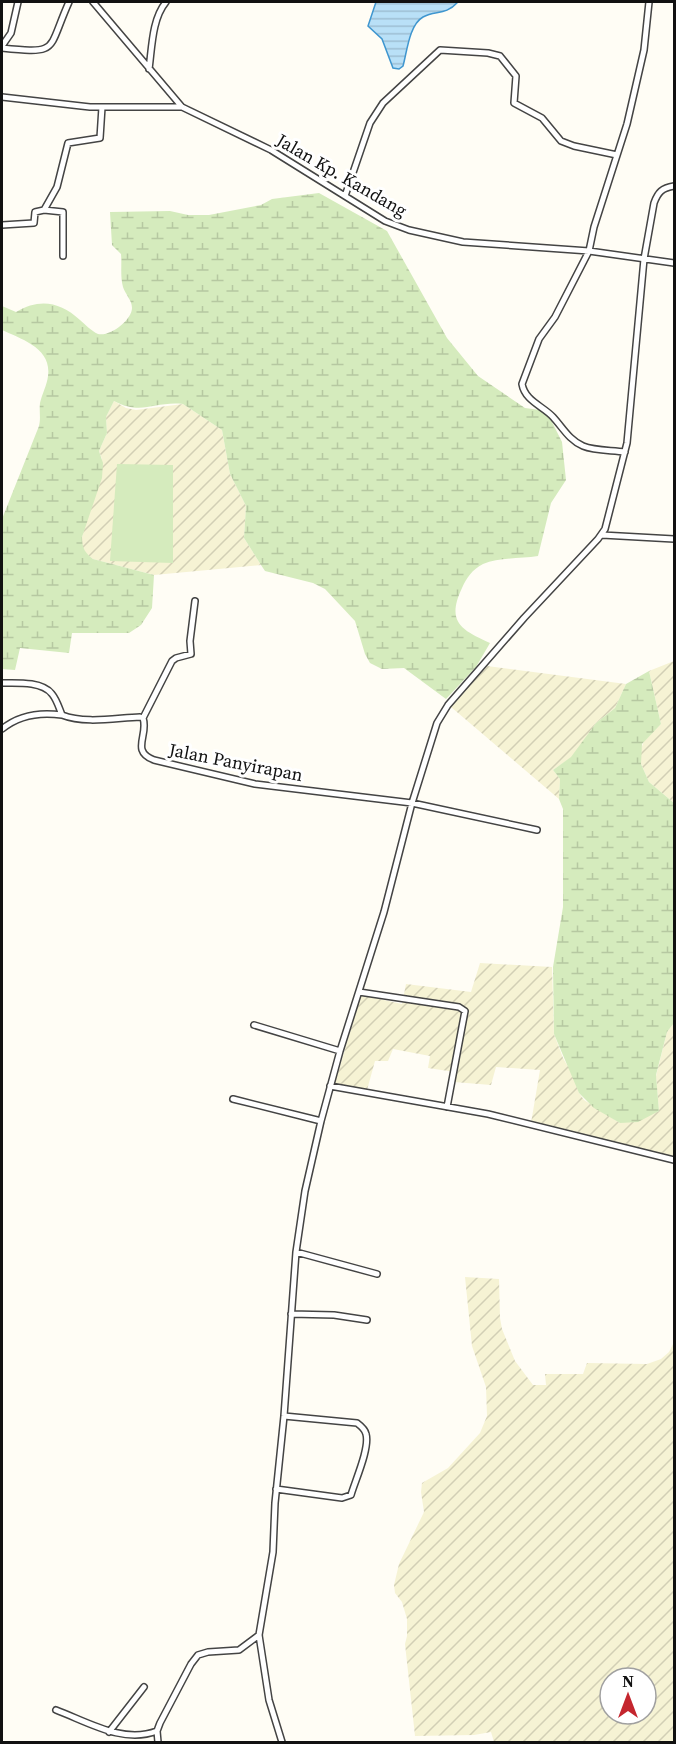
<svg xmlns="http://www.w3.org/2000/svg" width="676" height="1744" font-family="'Source Serif 4',serif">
	<defs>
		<pattern id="farmland-furrows" width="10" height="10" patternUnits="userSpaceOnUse" patternTransform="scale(1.5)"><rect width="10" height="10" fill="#f6f3d4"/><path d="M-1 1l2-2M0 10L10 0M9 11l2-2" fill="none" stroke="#d2cfb5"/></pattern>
		<pattern id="wetland-marsh" width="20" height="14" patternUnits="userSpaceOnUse" patternTransform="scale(1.5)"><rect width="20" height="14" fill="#d5ebbd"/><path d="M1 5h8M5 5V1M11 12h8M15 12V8" fill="none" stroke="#b6c8a1"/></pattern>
		<pattern id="water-rules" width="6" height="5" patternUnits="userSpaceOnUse" patternTransform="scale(1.5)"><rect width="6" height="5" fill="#b9e0f7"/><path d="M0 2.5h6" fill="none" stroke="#9ebfd3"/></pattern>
	</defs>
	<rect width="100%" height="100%" fill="#fffdf5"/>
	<path fill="url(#farmland-furrows)" fill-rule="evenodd" d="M114,401L126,408L136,410L183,404L222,430L230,474L246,506L244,538L261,565L154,575L93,559L86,554L82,546V537L102,459L99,451L107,433L106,417Z
		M674,661V803L649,782L641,764V749L644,741L661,724L649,671Z
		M487,666L626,684L615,708L596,723L572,757L553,770L560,779L559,799L451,707Z
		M480,963L552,967L554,1034L563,1058L574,1077L579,1093L584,1100L620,1123L659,1111L656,1076L667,1032L674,1023V1157L531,1123L540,1070L496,1067L491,1085L454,1082L455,1072L428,1068L430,1056L393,1049L388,1061H375L367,1090L335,1083L361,995L402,1004L406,984L471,992Z
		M465,1277L499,1279L500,1318L502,1329L515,1361L533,1385H546L545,1374H583L587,1363L647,1364L661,1359L669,1352L674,1342V1742H494L491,1732L474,1735L415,1736L405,1644L407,1636V1619L402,1602L395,1593L394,1585L399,1564L424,1512L421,1492L422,1483L448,1468L480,1433L487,1416L486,1387L472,1346ZM610,1678H646V1714H610Z"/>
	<path fill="#d5ebbd" d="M117,464L173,465V563L110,561Z"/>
	<path fill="url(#wetland-marsh)" d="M319,193L387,231L447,338L478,376L525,408L540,410L550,418L562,442L566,480L551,503L538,556C521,559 499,557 483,564C472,570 467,577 462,588C446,622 461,630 490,643L476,667L446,699L404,668L382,669L370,663L365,654L355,621L325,589L313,583L265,571L261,565L244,538L246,506L230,474L222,430L183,404C154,401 142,416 114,401L106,417L107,433L99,451L103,463L102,478L82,537C82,548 85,553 93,559L154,575L152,608L141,625L129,633H72L69,653L20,648L15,670L2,669V519L39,426C41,418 39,411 40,403C42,394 47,385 48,376C52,348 21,339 2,330V306L16,312C40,298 60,302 80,320C85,324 91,331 98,334C110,337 132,320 132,308C132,300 125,294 123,287C120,277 122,264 121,254L112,245L110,212L170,211L188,215H209L261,205L272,199Z
		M649,671L661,724L642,744L641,764L649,782L674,803V1023L667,1032L656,1075L659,1111L638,1122L620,1123L594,1108L579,1093L554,1034L553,967L563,907V809L559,799L560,779L553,770L571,757L596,723L615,708L626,684Z"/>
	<path fill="url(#water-rules)" stroke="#3f96cf" stroke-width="1.5" d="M376,2H458C445,16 436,10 423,17C409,25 407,52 403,66L399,69L393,68L382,39L368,26Z"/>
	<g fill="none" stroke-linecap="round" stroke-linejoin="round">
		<g stroke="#444" stroke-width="8">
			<path id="minor" d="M93,2L182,107
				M2,46L11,33L18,2
				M2,48C60,54 47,51 69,2
				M149,69C152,47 152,19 166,2
				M2,97L90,107H182L271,150L385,221L409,230L463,242L589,251L674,263
				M345,196L370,123L383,103L440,50L488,53L500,56L516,76L514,103L542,118L561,141L574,146L617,155
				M44,210L63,212V256
				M2,225L34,223L35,212L44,210L57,187L68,143L100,138L102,107
				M625,452C612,450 595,451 583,446C569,440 563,428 553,417C543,406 525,401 522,384L539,339L555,317L589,251L594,227L627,124L644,50L649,2
				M602,535L674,539
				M2,683C16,683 42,681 52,694C57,700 59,708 62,715C85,724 115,718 140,717L143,718C149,735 130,751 154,760L255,784L412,803L537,830
				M143,718L172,661L176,658L191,654L190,641L195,601
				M2,729C19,715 41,712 62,715
				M359,992L459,1007L465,1011L447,1107
				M254,1025L340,1051
				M330,1086L488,1114L674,1160
				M233,1099L321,1121
				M296,1252L377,1274
				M291,1314L334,1315L367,1320
				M276,1489L342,1498L351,1495C355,1481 370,1448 366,1434C365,1429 361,1426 357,1423L284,1416
				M56,1710C88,1722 123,1744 157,1731
				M109,1732L144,1687
				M158,1742L157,1731L160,1723L191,1664L198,1655L208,1652L239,1650L259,1635
				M282,1742L269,1700L259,1635L273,1552L275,1503L284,1416L296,1252L305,1191L321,1121L340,1051L384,912L412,803L437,723L448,705L524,618L598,539L605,529L627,443L644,259L654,203C658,192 662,188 674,186"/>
		</g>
		<use href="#minor" stroke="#fff" stroke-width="5"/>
	</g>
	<g text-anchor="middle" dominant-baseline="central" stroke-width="6" stroke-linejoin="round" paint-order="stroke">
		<g font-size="18" fill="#111" stroke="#fff">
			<text transform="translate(342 175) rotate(30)">Jalan Kp. Kandang</text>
			<text transform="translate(236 762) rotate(11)">Jalan Panyirapan</text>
		</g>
	</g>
	<rect width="676" height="1744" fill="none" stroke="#111111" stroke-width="6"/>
	<g transform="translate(628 1696)"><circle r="28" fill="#ffffff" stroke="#a0a0a0" stroke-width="1.5"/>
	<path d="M0-4.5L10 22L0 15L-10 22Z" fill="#c4262e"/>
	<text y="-9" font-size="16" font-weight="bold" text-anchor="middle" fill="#111111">N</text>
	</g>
</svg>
